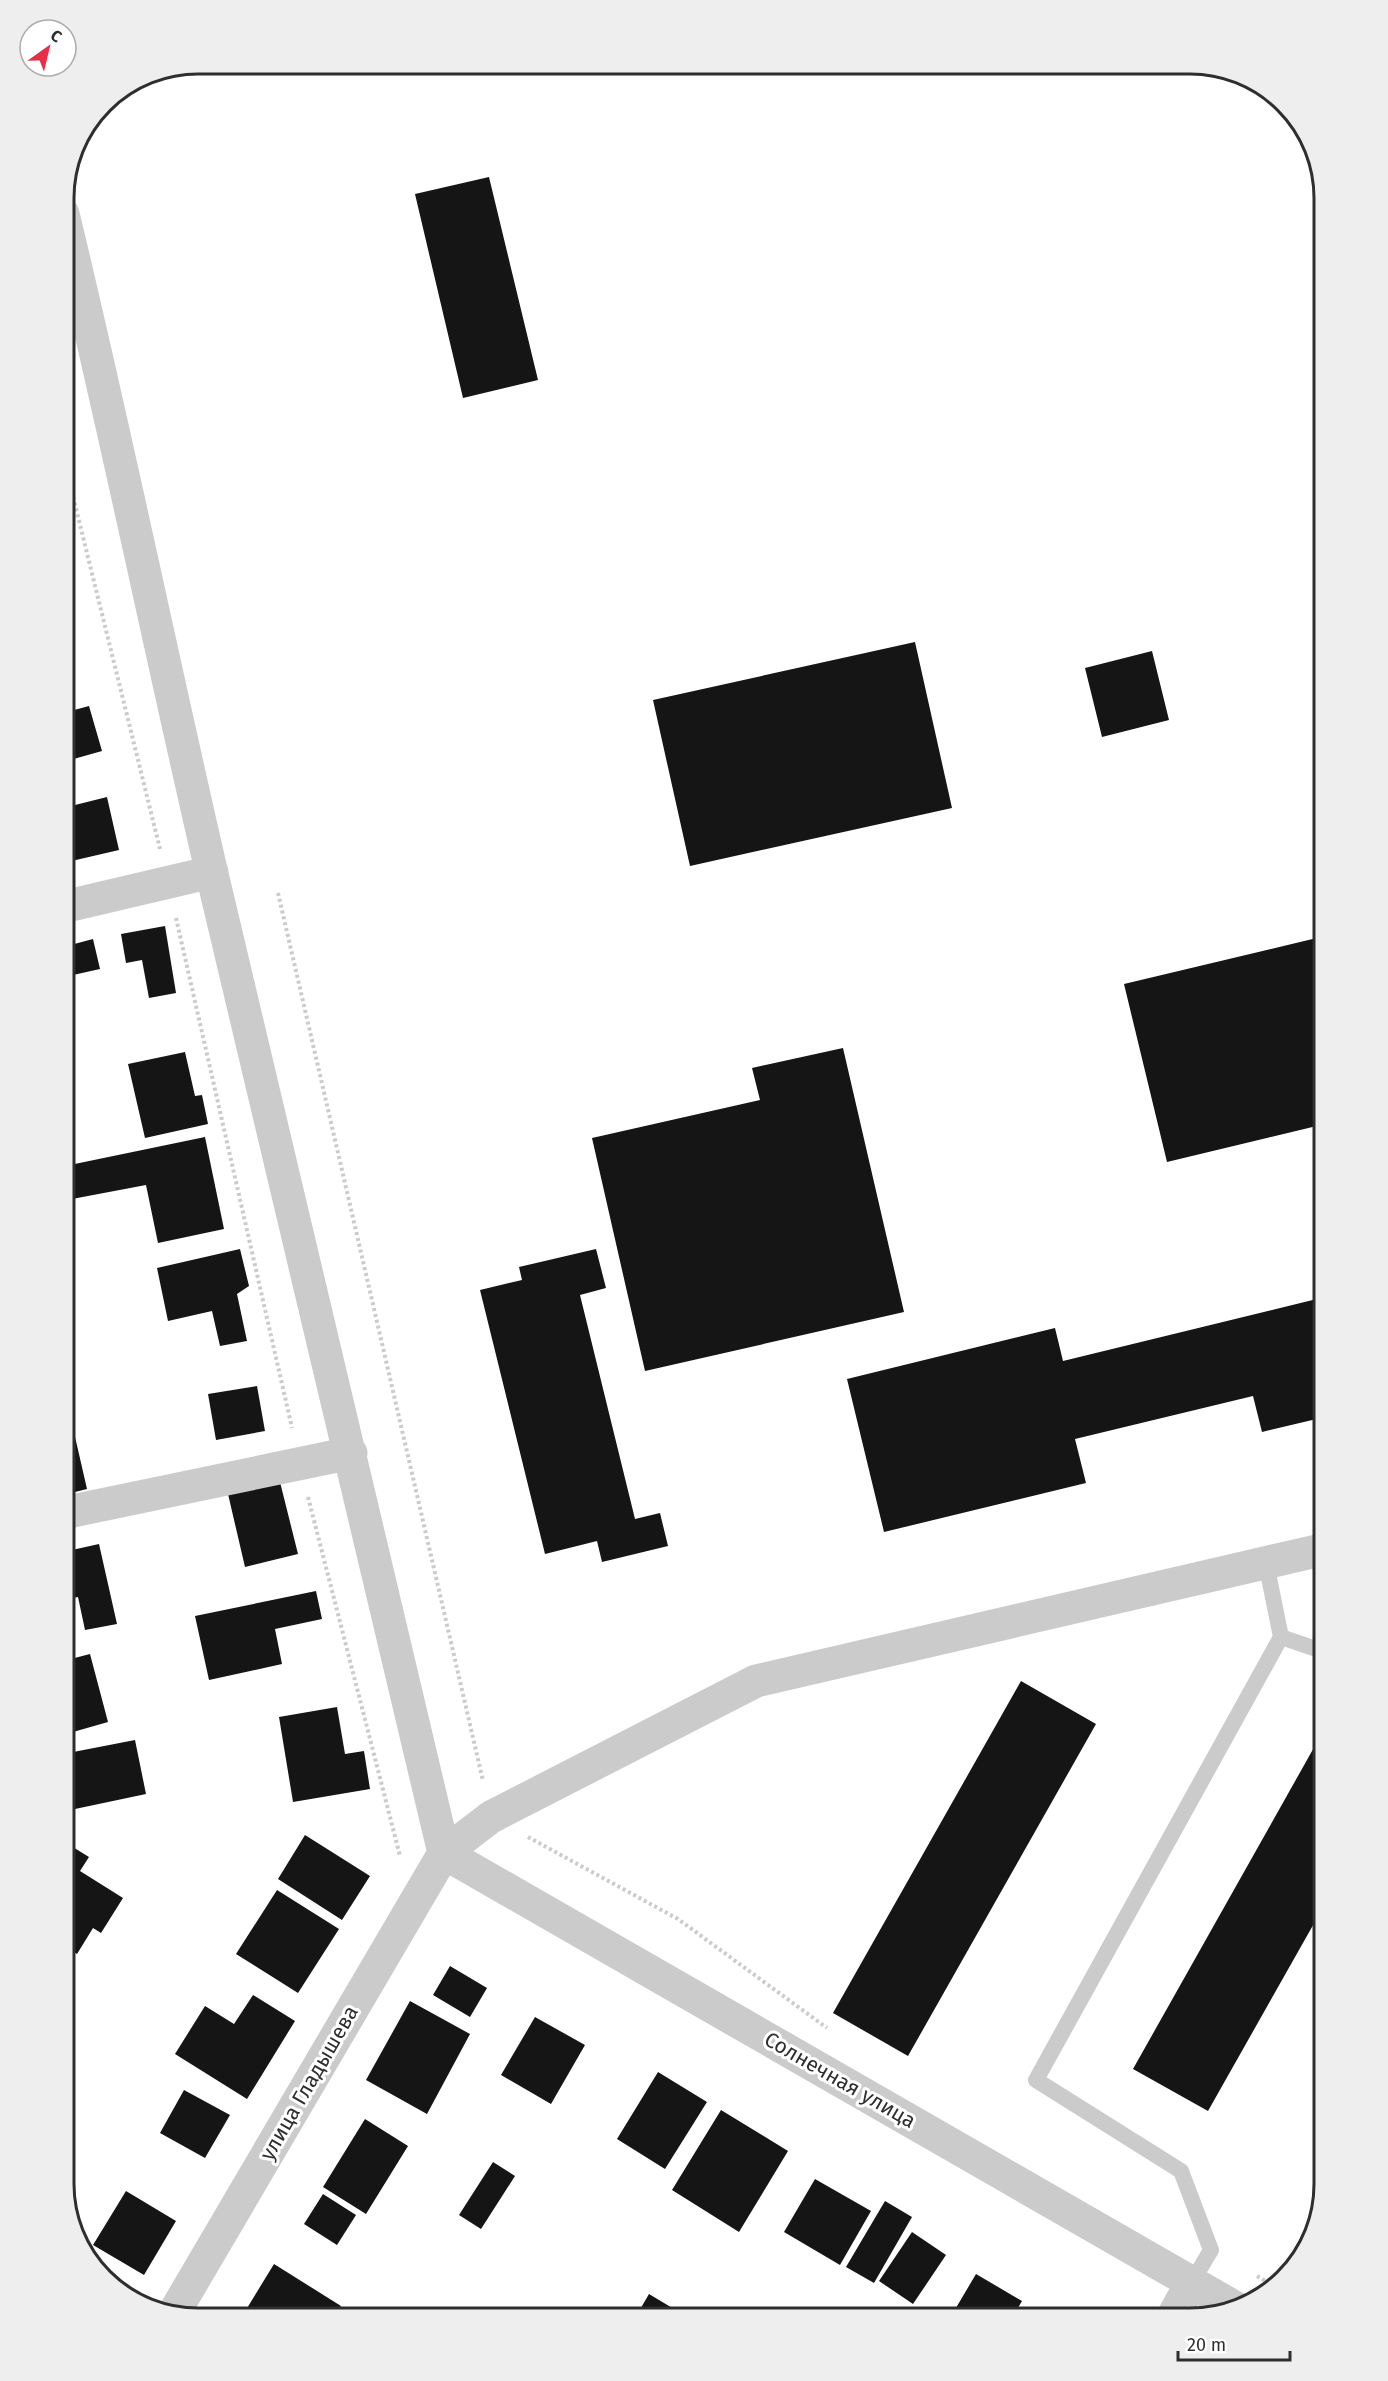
<svg xmlns="http://www.w3.org/2000/svg" width="1388" height="2381" font-family="'Fira Sans',sans-serif">
	<rect width="100%" height="100%" fill="#fff"/>
	<path fill="#151515" d="M411,63H437V64L413,70Z
		M489,177L538,380L463,398L415,194Z
		M64,589L71,614L63,616V589Z
		M915,642L952,808L690,866L653,700Z
		M1152,651L1169,720L1102,737L1085,668Z
		M89,706L102,751L63,762V713Z
		M107,797L119,850L63,863V808Z
		M165,926L176,993L149,998L142,960L126,963L121,934Z
		M1325,936V1124L1167,1162L1124,984Z
		M93,939L100,969L64,977L69,996L63,998V947Z
		M843,1048L904,1312L645,1371L592,1138L760,1100L752,1068Z
		M185,1052L195,1096L202,1095L208,1124L145,1138L128,1064Z
		M205,1137L224,1229L158,1243L146,1185L72,1199L65,1166Z
		M240,1249L249,1286L237,1294L247,1341L220,1346L212,1311L168,1321L157,1268Z
		M596,1249L606,1288L580,1295L635,1519L660,1513L668,1546L602,1562L597,1541L545,1554L480,1290L522,1280L519,1267Z
		M1325,1297V1417L1262,1432L1253,1396L1075,1439L1086,1483L884,1532L847,1379L1055,1328L1063,1361Z
		M257,1386L265,1431L216,1440L208,1394Z
		M73,1428L87,1489L63,1495V1430Z
		M280,1482L298,1554L245,1567L228,1494Z
		M99,1544L117,1624L85,1630L78,1597L63,1600V1552Z
		M316,1591L322,1619L275,1629L282,1664L209,1680L195,1616Z
		M90,1654L108,1722L66,1734L63,1722V1661Z
		M1021,1681L1096,1724L908,2056L833,2013Z
		M337,1707L345,1754L364,1751L370,1789L293,1802L279,1717Z
		M1325,1728V1904L1208,2111L1133,2069Z
		M135,1740L146,1794L75,1809L63,1754Z
		M305,1835L370,1876L342,1920L278,1879Z
		M63,1841L89,1857L80,1871L123,1898L101,1933L93,1928L77,1954L63,1945Z
		M277,1890L339,1929L298,1993L236,1954Z
		M450,1966L487,1988L470,2017L433,1995Z
		M253,1995L295,2021L247,2099L175,2054L205,2006L234,2024Z
		M63,1998L72,2004L63,2019Z
		M410,2001L470,2034L427,2114L366,2080Z
		M535,2017L585,2045L551,2104L501,2075Z
		M658,2072L707,2102L665,2169L617,2139Z
		M184,2090L230,2115L205,2158L160,2133Z
		M721,2110L788,2151L739,2232L672,2190Z
		M365,2119L408,2146L366,2214L323,2187Z
		M493,2162L515,2176L481,2229L459,2215Z
		M815,2179L871,2211L840,2265L784,2232Z
		M126,2191L176,2221L144,2275L93,2245Z
		M323,2194L356,2215L337,2245L304,2224Z
		M885,2201L912,2217L874,2283L846,2267Z
		M912,2232L946,2255L913,2304L879,2281Z
		M274,2264L341,2306L333,2318H241Z
		M976,2274L1022,2301L1012,2318H950Z
		M649,2294L684,2315L682,2318H635Z"/>
	<g fill="none" stroke-linecap="round" stroke-linejoin="round">
		<path stroke="#cbcbcb" stroke-width="4" stroke-dasharray="3 3" stroke-linecap="butt" d="M63,456L160,849
			M278,893L483,1781
			M176,918L292,1428
			M308,1497L400,1856
			M528,1837L678,1919L827,2028
			M1257,2276L1272,2285"/>
		<path stroke="#cbcbcb" stroke-width="16" d="M1266,1563L1281,1637
			M1192,2282L1211,2250L1181,2171L1036,2080L1281,1637L1325,1652"/>
		<path stroke="#cbcbcb" stroke-width="33" d="M63,214C116,433 161,654 212,874C288,1201 368,1526 444,1853
			M63,907L212,872
			M63,1513L351,1453
			M444,1853L1236,2308
			M174,2313L444,1853L491,1817L756,1681L1325,1549
			M1172,2318L1192,2282"/>
	</g>
	<g text-anchor="middle" dominant-baseline="central" stroke-width="6" stroke-linejoin="round" paint-order="stroke">
		<g font-size="21" fill="#2e2e2e" stroke="#fff">
			<text transform="translate(840 2080) rotate(30)">Солнечная улица</text>
			<text transform="translate(309 2083) rotate(-60)">улица Гладышева</text>
		</g>
	</g>
	<path d="M0 0H1388V2381H0ZM198 74H1190A124 124 0 0 1 1314 198V2184A124 124 0 0 1 1190 2308H198A124 124 0 0 1 74 2184V198A124 124 0 0 1 198 74Z" fill="#eee" fill-rule="evenodd"/>
	<path fill="none" stroke="#2e2e2e" stroke-width="3" d="M198 74H1190A124 124 0 0 1 1314 198V2184A124 124 0 0 1 1190 2308H198A124 124 0 0 1 74 2184V198A124 124 0 0 1 198 74Z"/>
	<g transform="translate(48 48) rotate(34)"><circle r="28" fill="#ffffff" stroke="#ababab" stroke-width="1.5"/>
	<path d="M0-4.5L10 22L0 15L-10 22Z" fill="#e53048"/>
	<text y="-9" font-size="16" font-weight="bold" text-anchor="middle" fill="#2e2e2e">С</text>
	</g>
	<path d="M1178 2351v9h112v-9" fill="none" stroke="#2e2e2e" stroke-width="3"/>
	<text x="1187" y="2351" font-size="18" fill="#2e2e2e" stroke="#ffffff" stroke-width="4.5" paint-order="stroke">20 m</text>
</svg>
